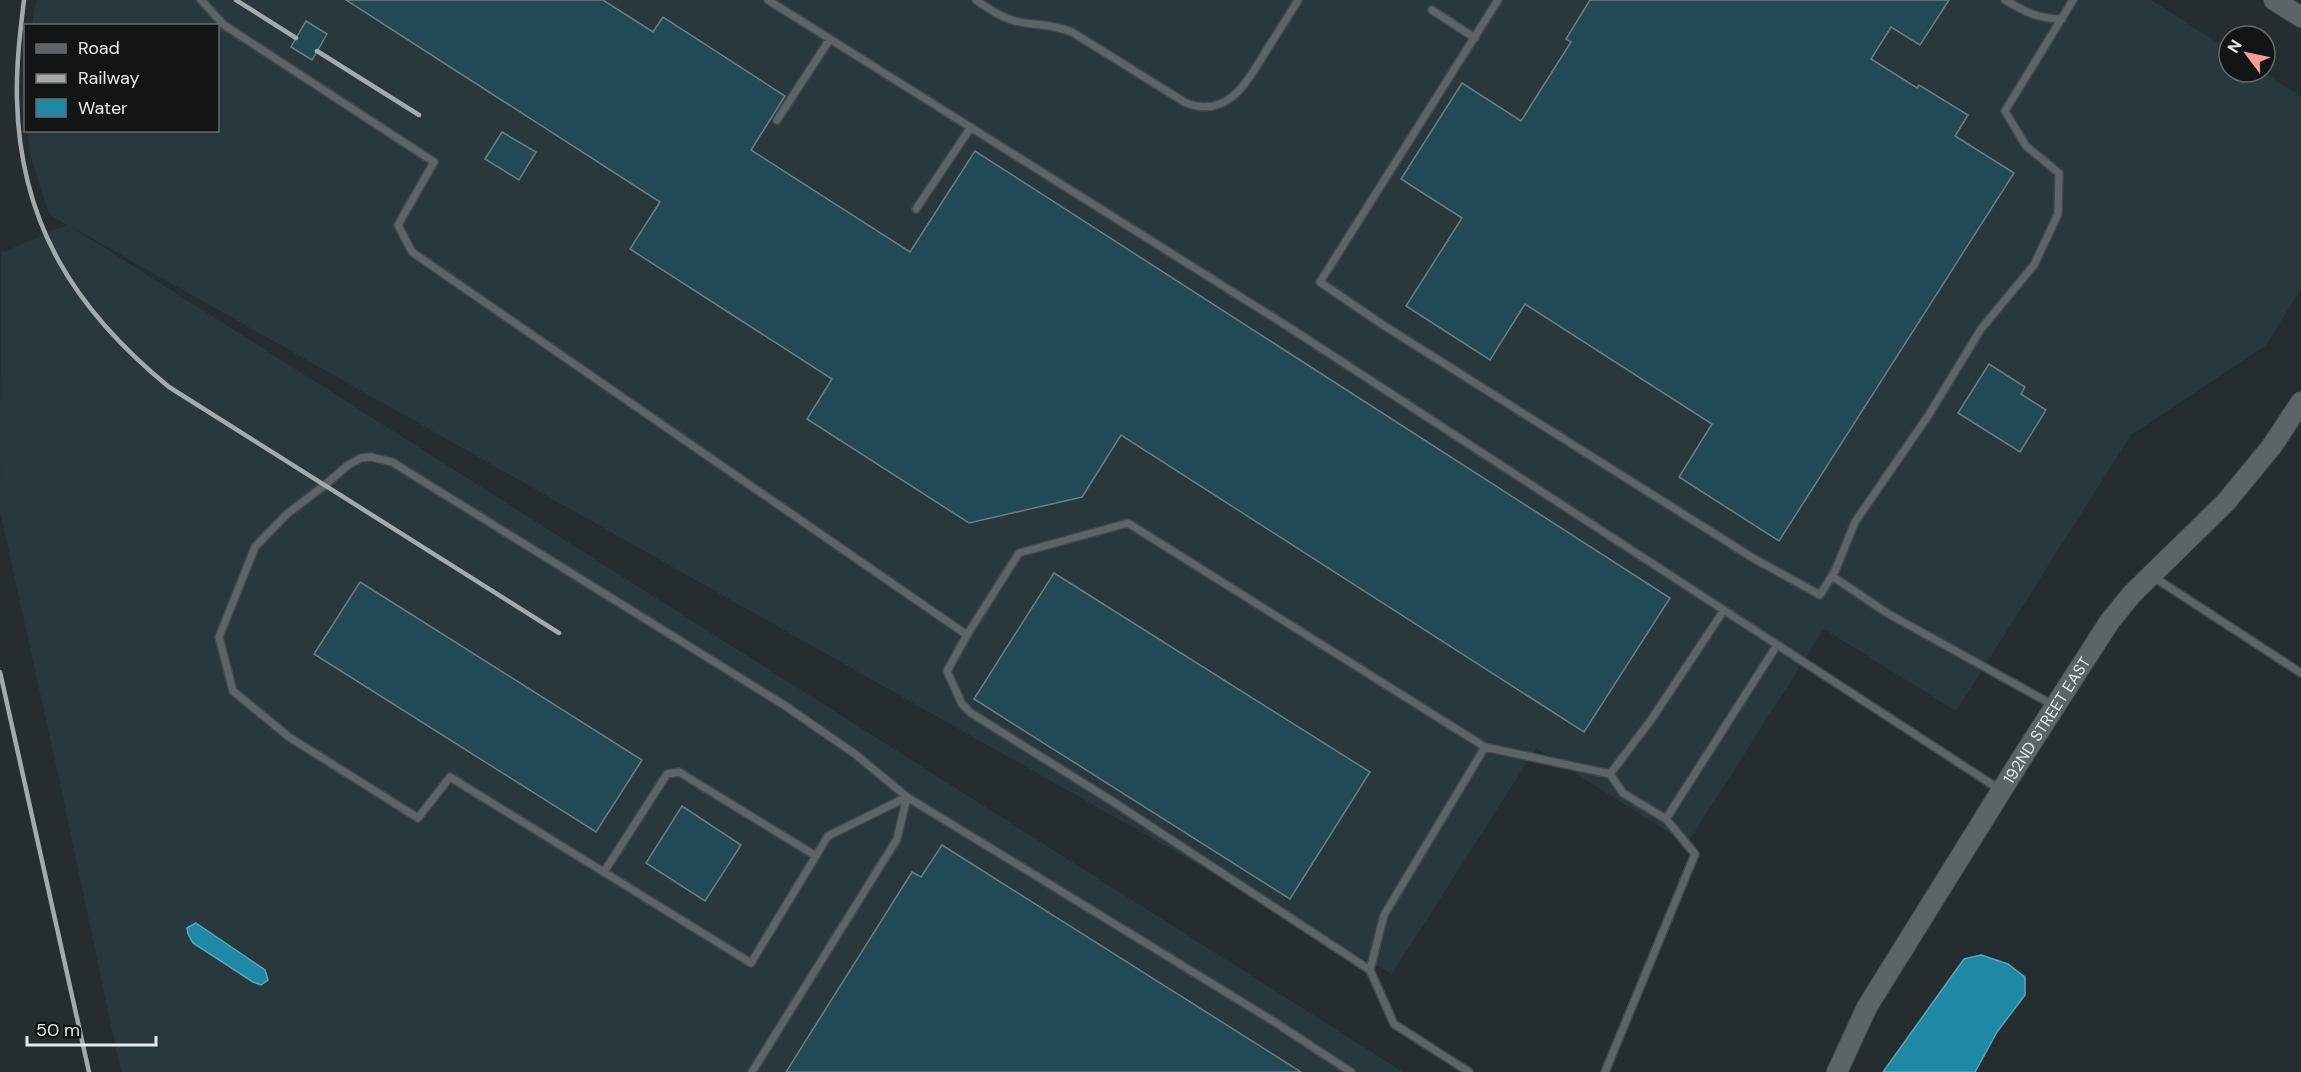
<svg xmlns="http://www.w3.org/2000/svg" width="2301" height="1072" font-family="'DM Sans',sans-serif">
	<rect width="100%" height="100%" fill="#252d30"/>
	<path fill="#28383d" d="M36,0H2151L2229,50V72H2263L2301,97V289L2266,345L2131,435L1956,711L1824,629L1687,844L1536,748L1392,974L70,226L1403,1072H121L58,774L0,511L1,253L67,225L49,214L30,154L27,131L218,130V26L32,25Z"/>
	<path fill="#1f88a4" stroke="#5aa5b9" stroke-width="1.5" d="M196,923L265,970L268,980L261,985L253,982L193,943L188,934L187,928Z
		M1981,955L2008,964L2025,977V995L1997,1032L1975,1072H1883L1964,959Z"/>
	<path fill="#224956" stroke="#717b7e" stroke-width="1.5" d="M346,0H603L653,32L663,17L785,96L751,150L910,252L975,151L1670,598L1584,732L1121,435L1082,497L969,523L807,419L832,379L630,249L660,202Z
		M1590,0H1949L1920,45L1891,27L1871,59L1917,88L1919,85L1968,115L1955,136L2014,173L1779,541L1679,477L1712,424L1525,304L1490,360L1406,306L1462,218L1401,179L1462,83L1521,121L1571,42L1566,39Z
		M306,21L327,34L312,60L291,47Z
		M502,132L536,152L519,180L485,159Z
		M1989,364L2025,387L2021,394L2046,410L2020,452L1958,413Z
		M1054,573L1370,772L1290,899L974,699Z
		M360,582L642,760L596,832L314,654Z
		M682,806L741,845L705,901L646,863Z
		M942,845L1301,1072H786L912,872L921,877Z"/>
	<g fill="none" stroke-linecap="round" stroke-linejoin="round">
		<g stroke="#41484b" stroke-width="10">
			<path id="lane" d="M201,0L224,25L434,162L398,225L412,252L967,635
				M768,0L1287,326L1999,789
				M976,0C988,8 1000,17 1015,21C1036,26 1050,23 1072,32L1186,103C1228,119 1247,82 1266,51C1277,34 1288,17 1298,0
				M1498,0L1320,282L1383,325L1753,558L1820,595L1835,571L1855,522L1928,416L1981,329L2034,265L2058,214L2059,173L2026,146L2005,111L2073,0
				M2005,0C2025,12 2039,19 2062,19
				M1432,10L1475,38
				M777,120L830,39
				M916,209L971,127
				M1832,576L1887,613L2053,705
				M2152,576L2301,673
				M1610,774L1651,720L1724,610
				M907,797L828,836L751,963L450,777L418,818L289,737L233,691L219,637L255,547L287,514L325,485L348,465L361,458L371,457L392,462L784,705L855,754L907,797L1273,1021L1351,1072
				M1666,819L1777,645
				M604,872L667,774L679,772L816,856
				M1370,970L1384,915L1485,747
				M752,1072L897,839L907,797
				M1469,1072L1394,1024L1370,970L1112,801L971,713L962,704L947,671L967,635L1019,553L1128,523L1485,747L1610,774L1623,793L1666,819L1695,854L1605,1072"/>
		</g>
		<g stroke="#41484b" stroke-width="22">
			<g id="secondary">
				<path d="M2274,0L2301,17"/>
				<path id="s1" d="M1837,1072L1867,1007L2023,756L2110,621L2132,594L2226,502L2272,446L2301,402"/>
			</g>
		</g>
		<use href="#lane" stroke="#5b6467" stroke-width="7"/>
		<use href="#secondary" stroke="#5b6467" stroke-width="20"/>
		<path stroke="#a4aaac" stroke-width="4.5" d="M24,0C20,33 16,66 17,100C20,224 75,310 169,387L559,633
			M236,0L296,38
			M317,51L419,115
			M0,672L89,1072"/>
	</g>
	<g text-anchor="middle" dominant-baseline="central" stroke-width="6" stroke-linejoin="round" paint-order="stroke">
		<g font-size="16" fill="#e4e9eb" stroke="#111516">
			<text stroke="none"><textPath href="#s1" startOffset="410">192ND STREET EAST</textPath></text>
		</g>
	</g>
	<rect x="24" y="24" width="195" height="108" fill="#111516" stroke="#656a6b" stroke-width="1.5"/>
	<rect x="36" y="44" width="30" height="9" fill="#5b6467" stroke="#656a6b" stroke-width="1.5"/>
	<text x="78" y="54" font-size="18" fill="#e4e9eb">Road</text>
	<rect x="36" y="74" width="30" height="9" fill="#a4aaac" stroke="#656a6b" stroke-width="1.5"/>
	<text x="78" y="84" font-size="18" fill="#e4e9eb">Railway</text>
	<rect x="36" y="99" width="30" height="18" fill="#1f88a4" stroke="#656a6b" stroke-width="1.5"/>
	<text x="78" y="114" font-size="18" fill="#e4e9eb">Water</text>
	<g transform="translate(2247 54) rotate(302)"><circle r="28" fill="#111516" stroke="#656a6b" stroke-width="1.5"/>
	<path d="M0-4.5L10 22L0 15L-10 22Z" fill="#f59c95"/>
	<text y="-9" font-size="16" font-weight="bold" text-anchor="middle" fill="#e4e9eb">N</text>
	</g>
	<path d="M27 1036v9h129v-9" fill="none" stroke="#e4e9eb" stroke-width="3"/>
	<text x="36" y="1036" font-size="18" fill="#e4e9eb" stroke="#111516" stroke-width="4.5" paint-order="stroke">50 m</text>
</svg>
